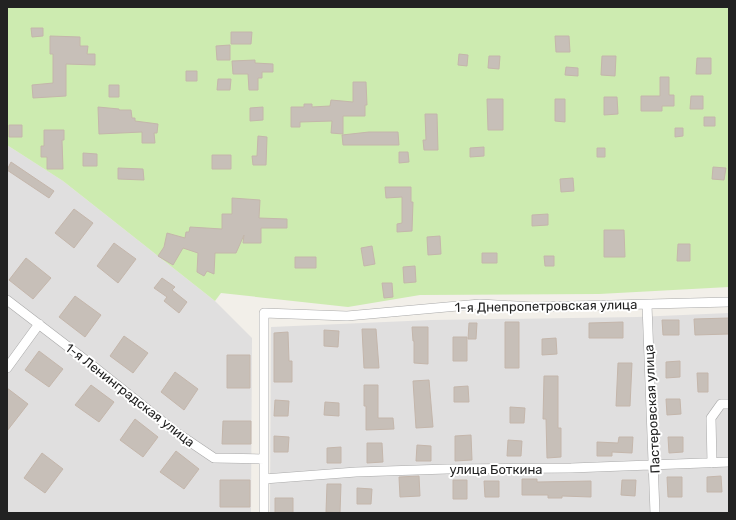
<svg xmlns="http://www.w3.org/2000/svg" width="736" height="520" font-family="Rubik,sans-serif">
	<rect width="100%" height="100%" fill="#f2efe9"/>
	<path fill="#e0dfdf" d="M7,145L63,181L215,301L252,338L251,513H7Z
		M729,313V513H270L271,327L431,320L637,317Z"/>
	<path fill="#cdebb0" d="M7,7H729V287L599,294L420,295L348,307L221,293L215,301L63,181L7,145Z"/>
	<path fill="#c7bfb8" stroke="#c4b6ab" d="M31,28H43V36L32,37Z
		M231,32H252L251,44H231Z
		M50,36L80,37V46H88L87,54H95V65L66,64V96L33,98L32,85L53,83V54H50Z
		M555,36H569L570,52H556Z
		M230,45V60H217L216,46Z
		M459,54L468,55L467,66L458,65Z
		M489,56H500L499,69L488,68Z
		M602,56H616L615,76L601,75Z
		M697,58H711V74H696Z
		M255,60V63L273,64V72H262V78H258V90H249L248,74H233L232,61Z
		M566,67L578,68V76L565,75Z
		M186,71H197V81H186Z
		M660,77H669V95H674V106H662V111H641V96H660Z
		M218,79H231L230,90H217Z
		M353,82H366L367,105H365V116H343V134L331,133L332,121L300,122V127H291V107H304V104H312V107L330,106L331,100L353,102Z
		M109,85H119V97H109Z
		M691,96H703V109H690Z
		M604,97H617L618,114L604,115Z
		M487,99H503V130H488Z
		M555,99H565V122L555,121Z
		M98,107L119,109V110H131L132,118H135V121L158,124L157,133H154L155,143H142V132L99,134Z
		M263,107V120L250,121V108Z
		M425,114H437L438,150H424L423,140H426Z
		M704,117H715V126H704Z
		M9,125H22V137H9Z
		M675,128H683V136L675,137Z
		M44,130H64V140H62L63,169H47V157H41V146H44Z
		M369,132H398L399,145H343L342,135Z
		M258,136L267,137L266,165H253L252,156H257Z
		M484,147V156L470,157V148Z
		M597,148H605V157H597Z
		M399,152H408L409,162L399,163Z
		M83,153L97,154V166H83Z
		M212,155H231V169H212Z
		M11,162L54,191L49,198L7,170Z
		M713,167L726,168L724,180L712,179Z
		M118,168L143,169L144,180L118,179Z
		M573,178L574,191L561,192L560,179Z
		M385,187H411V202H413L412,231L397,232V224L402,223V197L386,198Z
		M232,198L260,200L259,218L287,219V228H261V243H243L244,235L236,253H215L214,274L207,271L204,276L197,272L198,253L183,248L173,265L158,256L164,247L167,233L185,238L186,232H189L190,227L222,229V214H232Z
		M74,209L93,223L74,248L55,233Z
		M548,214V225L532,226V215Z
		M604,230H624L625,257H604Z
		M440,236L441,254L428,255L427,237Z
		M114,243L136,259L118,283L97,266Z
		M678,244H690V261H677Z
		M372,246L375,264L364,266L361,248Z
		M482,253H497V263H482Z
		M544,256H554V266H545Z
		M295,257H316V268H295Z
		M26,258L51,278L33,299L9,280Z
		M415,266L416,282L404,283L403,267Z
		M162,278L175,287L172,290L187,302L179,313L164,301L167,297L154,288Z
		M382,283H392L393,297L384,298Z
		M75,296L101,315L85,337L59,317Z
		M729,318V334L695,335L694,319Z
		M662,320H679V335H663Z
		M505,322H519V368H505Z
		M623,322V338H589V323Z
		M469,323H477L476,339H468Z
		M412,327H428V364L414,363V341H413Z
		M362,329H376L379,368H364Z
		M324,330L339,331L338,347L324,346Z
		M288,332L289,361H292V382H274V333Z
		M124,336L148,353L133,373L110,356Z
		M453,337H467V361H453Z
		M556,338L557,354L542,355V339Z
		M39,351L63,369L49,387L25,370Z
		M227,355H250V388H227Z
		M680,361V377L666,378V362Z
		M618,363H632L630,406H616Z
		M175,372L198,389L184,410L161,392Z
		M697,373H708V392H698Z
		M544,376H558V428H561V457L547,458L546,419H543Z
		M429,380L433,427L416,428L413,381Z
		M91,385L114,402L99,422L75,405Z
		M364,385H378V418H393L394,429L366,430V406H364Z
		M468,386L469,402H454V387Z
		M7,388L28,404L7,431Z
		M666,399H680L681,414L667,415Z
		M275,400L289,401L288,416H274Z
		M325,402L339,403V416L324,415Z
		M510,407L525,408L524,423H510Z
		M135,419L158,437L143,457L120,440Z
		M223,421H251V444H222Z
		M471,435L472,460L455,461V436Z
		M274,436L289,437L288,452H274Z
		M619,437H633L632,453L612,452V456H597V442L618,443Z
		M668,437H683V452L669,453Z
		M508,440L522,441L521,456H507Z
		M367,443H382L383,462L367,463Z
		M417,445L431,446V461H416Z
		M341,447V463H327V448Z
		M176,451L199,469L184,489L160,472Z
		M42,453L63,469L45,493L24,478Z
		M419,476L420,496L400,497L399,477Z
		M721,476L722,492H707V477Z
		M667,477H682V497H668Z
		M522,479H537V482L591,481V497L562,496V498H548V495H522Z
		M220,480H250V507H220Z
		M453,480H467V499H453Z
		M622,480H636L635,496L621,495Z
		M484,481H499V497H485Z
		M327,484H341L340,513L326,512Z
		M357,488L372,489L371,504H357Z
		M275,498H293V513H275Z"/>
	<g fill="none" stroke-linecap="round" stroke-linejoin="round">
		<g stroke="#a9a9a9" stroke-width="10">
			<path id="minor" d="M7,300L88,362L177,433L214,458L264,459
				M647,305L655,513
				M7,368L39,324
				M712,463L711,418L721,404H729
				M264,479L356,472L447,469L571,468L729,462
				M264,513V313L347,316L480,304L533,307L729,302"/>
		</g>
		<use href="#minor" stroke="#fff" stroke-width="9"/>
	</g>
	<g text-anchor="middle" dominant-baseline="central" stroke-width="4" stroke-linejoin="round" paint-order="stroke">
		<g font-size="13" fill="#222" stroke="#fff">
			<text transform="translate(546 306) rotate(-1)">1-я Днепропетровская улица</text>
			<text transform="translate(130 395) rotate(38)">1-я Ленинградская улица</text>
			<text transform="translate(652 409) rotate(-93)">Пастеровская улица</text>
			<text x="496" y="469">улица Боткина</text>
		</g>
	</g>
	<rect width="736" height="520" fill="none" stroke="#222222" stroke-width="16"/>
</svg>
